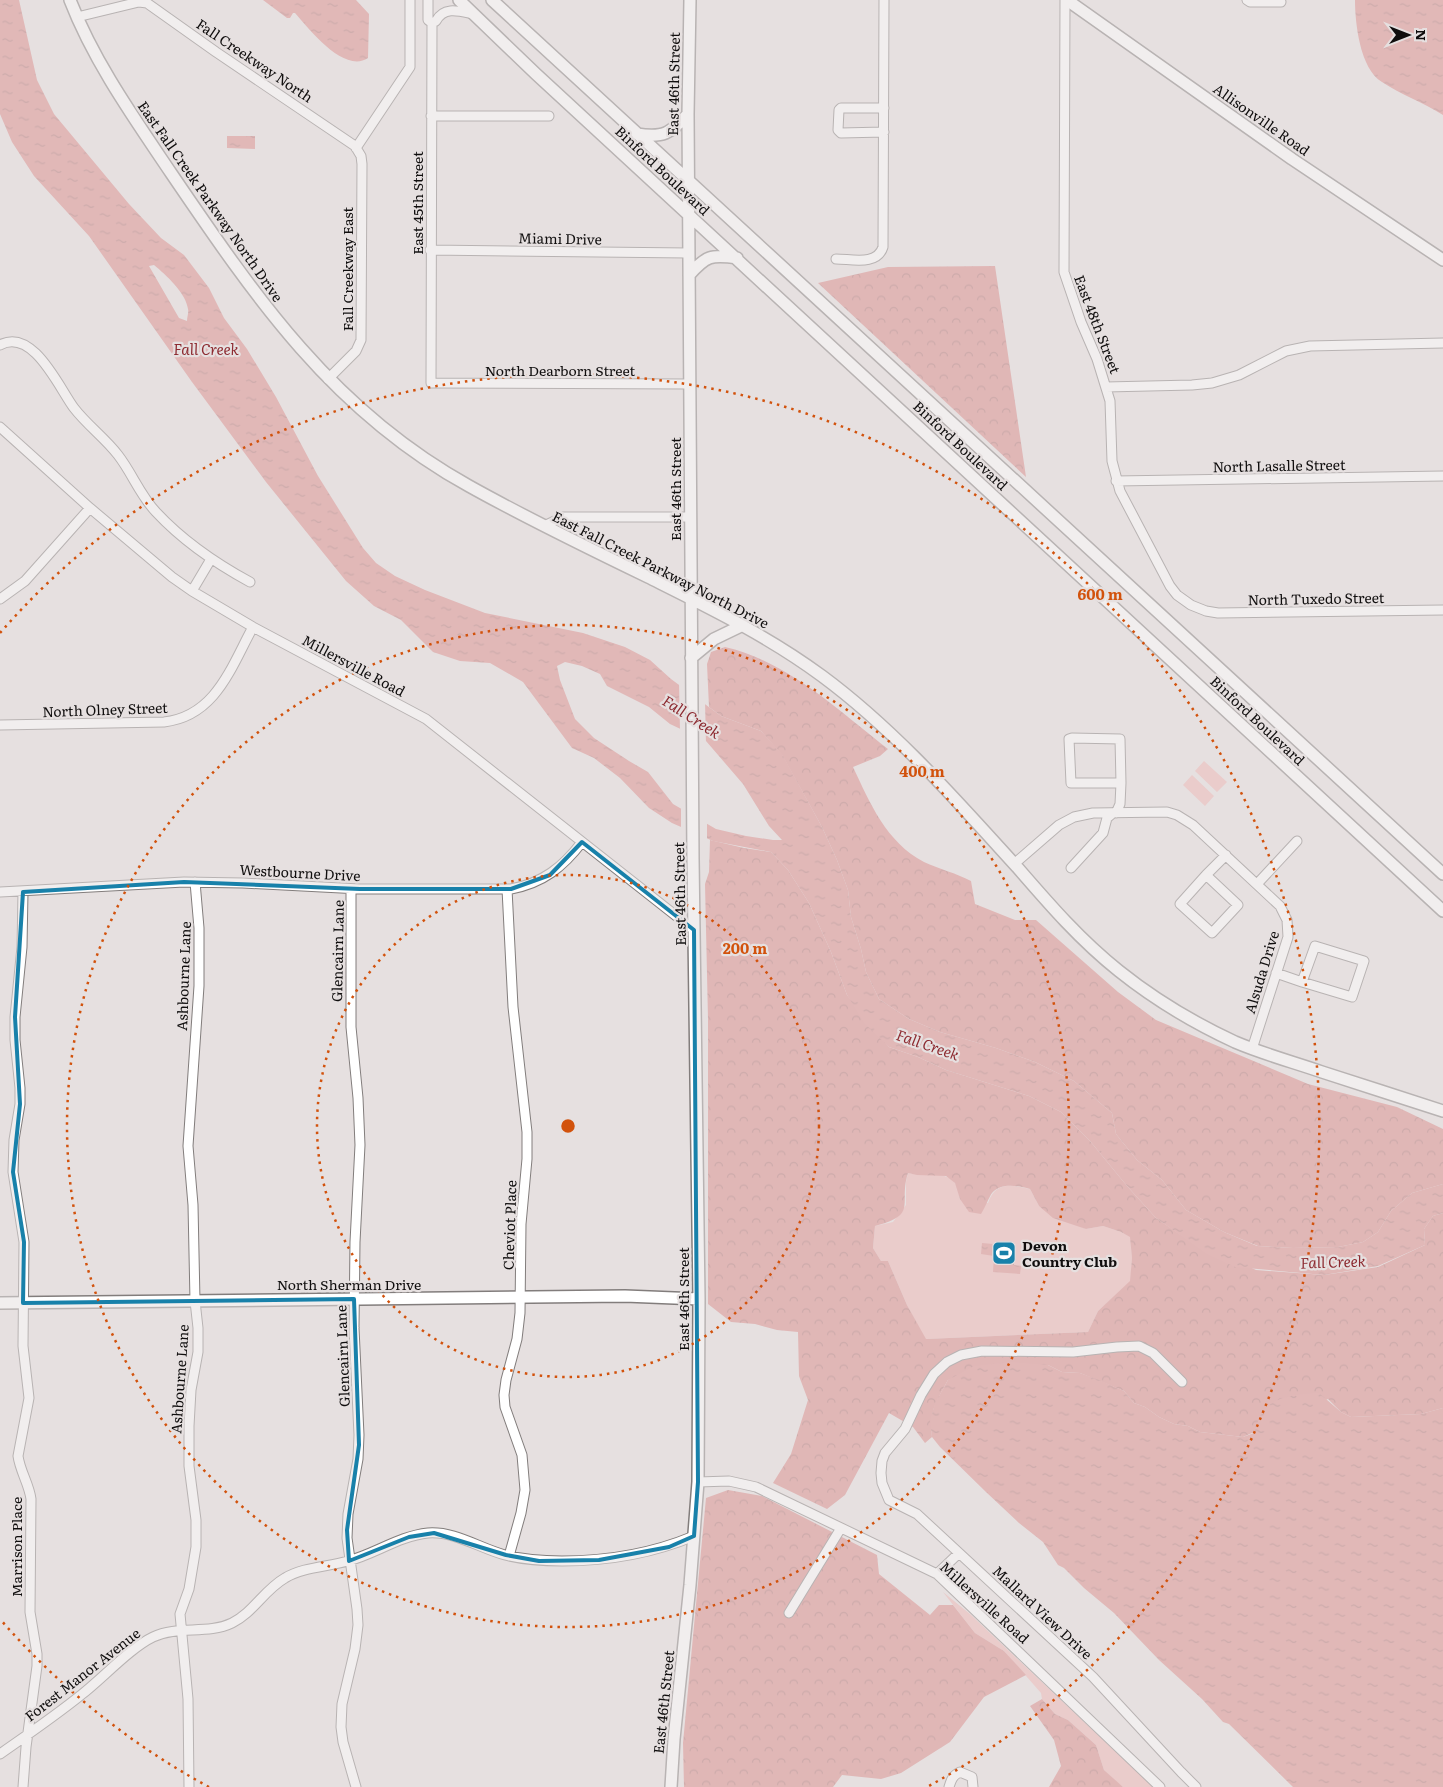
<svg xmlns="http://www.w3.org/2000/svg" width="1443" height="1787" font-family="Literata,serif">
	<defs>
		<pattern id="forest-crowns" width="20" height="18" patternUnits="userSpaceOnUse" patternTransform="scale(1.25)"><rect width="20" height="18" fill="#da8584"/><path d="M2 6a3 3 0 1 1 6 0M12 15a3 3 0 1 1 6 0" fill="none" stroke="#af6b6a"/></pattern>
		<pattern id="water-ripples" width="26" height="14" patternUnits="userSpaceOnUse" patternTransform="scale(1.25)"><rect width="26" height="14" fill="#db8786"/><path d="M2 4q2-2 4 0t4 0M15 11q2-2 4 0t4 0" fill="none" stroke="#b06d6c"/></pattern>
	</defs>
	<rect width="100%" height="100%" fill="#e6e0e0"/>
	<path fill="#efb3b1" d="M1204,761L1227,782L1217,792L1195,771Z
		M1192,775L1214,796L1205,806L1183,785Z
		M908,1173C921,1176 946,1170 955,1183C958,1187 959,1194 960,1199L988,1203C996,1181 1011,1185 1030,1189L1039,1206L1086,1229L1103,1226L1121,1232L1131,1237L1132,1258L1131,1281L1098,1311L1088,1332L925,1339L907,1305L888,1261H881L873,1248L875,1226L893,1222L906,1205V1182Z
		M943,1592L970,1614L1153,1787H1123L1115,1781L1104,1770L1096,1745L1068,1720L1055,1714L1042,1699L1041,1693L1004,1651L975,1633Z"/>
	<path fill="url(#forest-crowns)" fill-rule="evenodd" d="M995,266L1026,477L818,283L888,267Z
		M725,647C787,661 839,711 888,749L880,756L853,767C870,803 886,842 924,862C939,869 956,873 971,881L975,904L1015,920H1036L1118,992L1156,1020L1308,1084L1397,1107L1443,1129V1184L1412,1193L1391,1211L1378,1232L1363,1242L1338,1247L1293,1248L1258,1246L1224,1232L1186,1210L1162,1180L1137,1160L1116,1134L1112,1113L1074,1081L1035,1062L996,1048L940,1032L909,1019L879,999L866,972L861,949L851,917L848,890L837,860L822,827L782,755L761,731L721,716L709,707L707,664L711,652Z
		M710,840L744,848L771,852L788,870L809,903L831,952L847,995L889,1047L918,1057L946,1070L1029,1096L1061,1112L1090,1141L1127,1186L1156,1218L1181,1235L1256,1270L1324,1275L1378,1267L1425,1245L1424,1229L1433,1216L1443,1213V1408L1421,1414L1351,1417L1341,1412L1328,1399L1243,1437L1200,1432L1188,1426L1174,1424L1159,1417L1145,1407L1134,1403L1124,1391L1080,1373L1062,1372L1048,1365L948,1380C936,1402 929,1411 932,1437L925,1443L913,1427L889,1413L845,1495L827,1509L773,1483L791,1454L808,1400L799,1376L798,1332L777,1330L755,1324L731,1322L708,1304V1019L705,884L709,872ZM908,1173L917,1175L946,1176L955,1183L960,1199L969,1212L981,1214C985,1208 989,1197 992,1193C1002,1182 1018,1186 1030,1189L1039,1206L1053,1218L1086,1229L1103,1226L1121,1232L1130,1237L1132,1258L1130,1281L1098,1311L1088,1332L926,1339L907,1305L888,1261H881L873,1248L875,1226C919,1215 898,1204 908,1173Z
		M728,1490L762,1496L877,1555L879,1574L930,1615L939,1605H953L975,1633L1004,1651L1026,1675L984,1697L950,1742L901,1773L881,1779L842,1775L833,1787H684L683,1743L706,1498Z
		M1042,1699L1055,1714L1068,1720L1096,1745L1104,1770L1123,1787H1049L1061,1766L1054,1740L1030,1706Z"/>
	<path fill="url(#water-ripples)" fill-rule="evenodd" d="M0,0H19L37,80L54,114L129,204L161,238L184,255L209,288L224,318L247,349L276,397L318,476L363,548L376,563L395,576L425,590L485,613L583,633L625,647L650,660L671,679L721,716L761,731L782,754L822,827L837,860L848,890L851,917L861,949L866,972L879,999L909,1019L940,1032L996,1048L1035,1062L1074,1081L1112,1113L1116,1134L1137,1160L1162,1180L1186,1210L1224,1232L1257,1246L1293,1248L1338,1247L1363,1242L1378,1232L1391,1211L1412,1193L1443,1184V1213L1433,1216L1424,1229L1425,1245L1378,1266L1324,1275L1235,1267L1207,1254L1156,1218L1127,1186L1090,1141L1061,1112L1029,1096L946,1070L918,1057L889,1047L865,1024L847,995L831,952L809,903L788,870L771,852L713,841L672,823L649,808L620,778L594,758L572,748L523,682L490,663L460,661L433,652L401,620L374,606L346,581L266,482L192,382L89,236L34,176L12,142L0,114ZM154,265C166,275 186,293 188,309C189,312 187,317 187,321L179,318L149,266ZM565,662L582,666L600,674L607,686L649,707L670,724L706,741L743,784L769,826L782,840H773L746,836L716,829L673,804L648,772L629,761L594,738L575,719L560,680L557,666Z
		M263,0H356L369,14L368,58C344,74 309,29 295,13H293L290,18H287Z
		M1355,0H1443V115C1423,102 1401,95 1382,82C1360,69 1355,23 1355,0Z
		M227,136H255V149L227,148Z
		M982,1243L1015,1246L1014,1265L1021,1266L1020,1274L993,1272L994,1256L981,1254Z
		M1011,1362L1048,1365L1062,1372L1080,1373L1099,1380L1124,1391L1134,1403L1145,1407L1159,1417L1174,1424L1188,1426L1200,1432L1243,1437L1254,1433C1256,1426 1259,1417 1263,1411C1275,1395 1301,1394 1319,1393L1341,1412L1351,1417L1421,1414L1443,1408V1787H1293L1229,1724L1223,1722L1202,1699L1159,1660L1114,1613L1084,1588L1064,1568L1058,1565L1043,1542L1019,1523L986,1492L940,1447L932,1437L930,1421L935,1403L948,1380L974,1366Z"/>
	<path fill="#e6e0e0" d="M679,682L705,701L706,745L680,731Z
		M681,806L707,821V841L681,830Z"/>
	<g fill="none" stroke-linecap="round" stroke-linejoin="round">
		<g stroke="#827d7c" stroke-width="11">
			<path id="minor" d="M428,0V20L432,23L431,383L689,384
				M1065,0L1064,272L1081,322L1097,359L1110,401L1112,461L1120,491L1170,586L1177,595L1191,605L1206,611L1218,613L1443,610
				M1247,0L1250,2H1281
				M77,17L139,2L147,3L216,52L355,146L361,156L362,164L361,340L356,351L328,379
				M432,23L436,21C444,6 459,11 473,14
				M431,116H549
				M884,132L841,133L838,130L839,110L841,108H884
				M356,148L410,67V0
				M430,250L688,253
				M836,259C852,259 877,266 883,247L884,0
				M0,345C33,327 59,388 74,408C87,425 105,438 118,455C132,473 140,495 156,512C183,541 215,563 250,582
				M1106,387L1192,385L1212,383L1239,375L1286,351L1310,346L1443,343
				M0,427L90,508L172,577L192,591L253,627L426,719L694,930
				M1116,481L1443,476
				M544,526L563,517H690
				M192,591L211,559
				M0,599L25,581L90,508
				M0,725L164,722C216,716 231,667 253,627
				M1072,738L1120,739L1121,783H1071L1069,739Z
				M1116,813L1120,804L1121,783
				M1014,864L1059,825L1074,817L1093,813L1167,812L1177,815L1193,825L1280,906L1287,920L1288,937L1252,1049
				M1071,868L1103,833L1107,818L1113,813
				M1206,875L1238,905L1212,933L1180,904Z
				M1206,875L1226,855
				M1257,884L1297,841
				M351,889V1027L358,1098L360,1145L355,1242L354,1328L359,1435L358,1459L348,1514L347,1538L357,1609L358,1625L355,1649L342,1704L341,1727L343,1742L356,1787
				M507,889L513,1007L527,1132V1159L521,1224L520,1313L517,1339L506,1380L504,1395L505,1407L522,1455L525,1490L521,1513L509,1556
				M0,892L184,882L243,883L360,889H511C543,883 563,867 582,842
				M23,892L22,947L15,1017V1040L20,1088V1104L14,1140L13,1172L24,1242L23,1346L29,1398L18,1456C20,1471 29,1484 31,1499L30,1612L37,1654V1666L26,1747L23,1787
				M1315,946L1364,961L1352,997L1302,982Z
				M1276,973L1302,982
				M1182,1382L1153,1353L1139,1346L1117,1347L1073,1352L982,1351L961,1355L947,1362L934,1374L921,1395L905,1429L885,1453L882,1461L881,1473L882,1483L889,1500L917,1514L1093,1677L1181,1772L1196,1787
				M698,1482L729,1481L756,1487L937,1574L1160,1787
				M937,1574L959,1553
				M789,1613L841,1528
				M0,1754C27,1735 55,1716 81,1695C102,1679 130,1648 153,1637C178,1625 207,1635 232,1623C253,1613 264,1590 285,1578C303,1567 327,1567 348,1561C375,1554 399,1536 428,1533C455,1531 479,1548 505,1555C524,1560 543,1561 562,1561C608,1561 651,1554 694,1536
				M189,1787L188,1699L180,1614L189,1589L196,1547V1520L189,1466V1426L191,1390L198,1352V1328L195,1301L193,1205L188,1146L199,986V928L195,882
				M949,1787C951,1780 953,1775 960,1772L972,1777L973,1787"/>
		</g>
		<g stroke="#827d7c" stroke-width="14">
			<path id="major" d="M70,0C94,62 134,118 171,173C256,298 333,411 469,486C528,519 588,548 648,577C708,607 768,636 822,676C895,730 956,800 1017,867C1049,904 1080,940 1119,971C1154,999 1194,1023 1235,1042C1263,1054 1293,1062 1322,1072C1362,1085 1403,1098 1443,1111
				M459,0L536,74L1443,911
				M492,0L1443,874
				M1067,0L1292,159L1443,260
				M637,134C664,138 669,134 688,114
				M689,275C706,256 711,254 737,258
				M691,658L714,639L743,625
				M0,1303L625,1296L699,1299
				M671,1787L674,1739L690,1585L698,1482L699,1299L693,859L688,114L690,0"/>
		</g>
		<use href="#minor" stroke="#fff" stroke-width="9"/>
		<use href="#major" stroke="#fff" stroke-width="11"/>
	</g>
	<path d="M0 0H1443V1787H0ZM582,842L694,930L698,1482L694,1536L669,1547L599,1560L539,1561L506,1555L434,1533L409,1537L349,1561L347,1530L359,1445L354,1299L23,1303L24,1242L13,1172L20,1104L15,1017L23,892L184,882L360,889H511L550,875Z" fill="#e6e0e0" fill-opacity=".55" fill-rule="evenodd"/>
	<path fill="none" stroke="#1881aa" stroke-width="4" stroke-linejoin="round" d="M582,842L694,930L698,1482L694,1536L669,1547L599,1560L539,1561L506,1555L434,1533L409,1537L349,1561L347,1530L359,1445L354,1299L23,1303L24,1242L13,1172L20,1104L15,1017L23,892L184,882L360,889H511L550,875Z"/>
	<g fill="none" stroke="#d2520c" stroke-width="2.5" stroke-dasharray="2.5 5">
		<circle cx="568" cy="1126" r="251"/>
		<circle cx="568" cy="1126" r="501"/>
		<path d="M209 1787A752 752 0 0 1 0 1619M0 633A752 752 0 1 1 927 1787"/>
	</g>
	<defs>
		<g id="stadium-square" transform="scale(1.25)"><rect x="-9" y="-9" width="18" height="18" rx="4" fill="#1881aa" stroke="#e6e0e0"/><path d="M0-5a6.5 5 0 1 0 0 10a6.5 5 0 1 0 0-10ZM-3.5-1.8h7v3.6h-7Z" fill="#fff"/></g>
	</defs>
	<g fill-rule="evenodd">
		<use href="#stadium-square" x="1004" y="1253"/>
	</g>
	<g text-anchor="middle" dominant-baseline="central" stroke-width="4.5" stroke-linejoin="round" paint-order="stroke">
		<g font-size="14" fill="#100e0e" stroke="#e6e0e0">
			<text transform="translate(255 60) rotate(34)">Fall Creekway North</text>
			<text transform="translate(673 84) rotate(-89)">East 46th Street</text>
			<text transform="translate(1262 119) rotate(35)">Allisonville Road</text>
			<text transform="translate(663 170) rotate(43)">Binford Boulevard</text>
			<text transform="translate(211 201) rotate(55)">East Fall Creek Parkway North Drive</text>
			<text transform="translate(417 203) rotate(-90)">East 45th Street</text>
			<text transform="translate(560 238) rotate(1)">Miami Drive</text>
			<text transform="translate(347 269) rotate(-90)">Fall Creekway East</text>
			<text transform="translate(1098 324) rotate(69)">East 48th Street</text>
			<text x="560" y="370">North Dearborn Street</text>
			<text transform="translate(961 445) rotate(43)">Binford Boulevard</text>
			<text transform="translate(1279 465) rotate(-1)">North Lasalle Street</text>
			<text transform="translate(675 489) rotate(-90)">East 46th Street</text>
			<text transform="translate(661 569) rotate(27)">East Fall Creek Parkway North Drive</text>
			<text transform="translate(1316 598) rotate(-1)">North Tuxedo Street</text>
			<text transform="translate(354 665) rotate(28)">Millersville Road</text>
			<text transform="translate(105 709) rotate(-2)">North Olney Street</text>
			<text transform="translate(1258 720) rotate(43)">Binford Boulevard</text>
			<text transform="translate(300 872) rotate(3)">Westbourne Drive</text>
			<text transform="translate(679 894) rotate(-91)">East 46th Street</text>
			<text transform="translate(337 951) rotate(-89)">Glencairn Lane</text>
			<text transform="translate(1261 972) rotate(-73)">Alsuda Drive</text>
			<text transform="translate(183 976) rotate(-88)">Ashbourne Lane</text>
			<text transform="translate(509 1225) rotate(-88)">Cheviot Place</text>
			<text x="349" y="1284">North Sherman Drive</text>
			<text transform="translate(683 1299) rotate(-90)">East 46th Street</text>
			<text transform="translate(342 1356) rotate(-92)">Glencairn Lane</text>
			<text transform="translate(179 1379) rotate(-86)">Ashbourne Lane</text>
			<text transform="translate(16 1547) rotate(-90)">Marrison Place</text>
			<text transform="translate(985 1602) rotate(42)">Millersville Road</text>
			<text transform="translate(1043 1612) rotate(43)">Mallard View Drive</text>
			<text transform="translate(82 1674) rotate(-38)">Forest Manor Avenue</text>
			<text transform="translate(663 1702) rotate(-84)">East 46th Street</text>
		</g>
		<g font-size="14" font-weight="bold" fill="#100e0e" stroke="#e6e0e0" text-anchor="start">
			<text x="1022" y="1245">Devon<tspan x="1022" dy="16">Country Club</tspan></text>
		</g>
		<g font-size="15" font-style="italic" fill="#8d2a30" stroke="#e6e0e0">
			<text x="206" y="348">Fall Creek</text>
			<text transform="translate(692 716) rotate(33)">Fall Creek</text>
			<text transform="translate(928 1044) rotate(19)">Fall Creek</text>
			<text transform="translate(1333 1261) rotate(-2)">Fall Creek</text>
		</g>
	</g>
	<circle cx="568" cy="1126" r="8" fill="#d2520c" stroke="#e6e0e0" stroke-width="2.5"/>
	<g font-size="15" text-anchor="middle" font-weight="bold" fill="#d2520c" stroke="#e6e0e0" stroke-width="4.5" stroke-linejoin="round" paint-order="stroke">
		<text x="1100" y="600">600 m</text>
		<text x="922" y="777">400 m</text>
		<text x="745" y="954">200 m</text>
	</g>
	<g transform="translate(1408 35) rotate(90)" stroke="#e6e0e0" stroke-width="4" paint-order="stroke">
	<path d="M0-4L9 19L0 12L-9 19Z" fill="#100e0e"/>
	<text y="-8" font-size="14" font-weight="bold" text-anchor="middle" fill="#100e0e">N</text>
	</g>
</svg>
